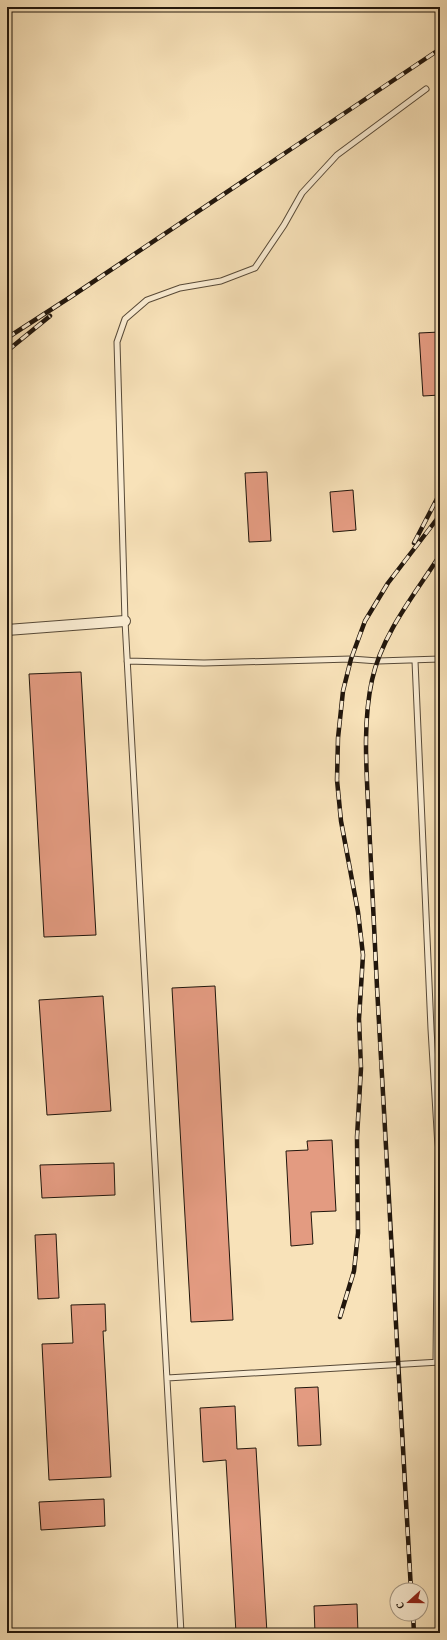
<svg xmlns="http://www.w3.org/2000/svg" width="447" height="1640" font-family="'Gentium Book Plus',serif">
	<rect width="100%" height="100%" fill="#f8e2b9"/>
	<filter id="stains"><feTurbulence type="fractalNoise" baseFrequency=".005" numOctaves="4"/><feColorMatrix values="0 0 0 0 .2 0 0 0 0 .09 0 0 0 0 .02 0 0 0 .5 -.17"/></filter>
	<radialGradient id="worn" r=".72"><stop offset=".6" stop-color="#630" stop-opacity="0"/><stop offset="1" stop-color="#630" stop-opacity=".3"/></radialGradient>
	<path fill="#e39b81" stroke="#21160c" d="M440,332V395L423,396L419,333Z
		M267,472L271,541L249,542L245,473Z
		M353,490L356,530L333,532L330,492Z
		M81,672L96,935L44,937L29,674Z
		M215,986L233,1320L191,1322L172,988Z
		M103,996L111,1111L47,1115L39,1000Z
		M332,1140L336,1211L311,1212L313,1244L291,1246L286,1151L308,1150L307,1141Z
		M114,1163L115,1195L42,1198L40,1165Z
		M56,1234L59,1298L38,1299L35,1235Z
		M105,1304L106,1331H103L111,1477L49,1480L42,1344L73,1343L71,1305Z
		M318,1387L321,1445L298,1446L295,1388Z
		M235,1406L237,1449L256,1448L267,1633H236L226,1460L203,1462L200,1408Z
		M104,1499L105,1526L41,1530L39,1502Z
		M357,1604L358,1633H315L314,1606Z"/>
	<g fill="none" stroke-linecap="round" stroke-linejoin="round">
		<g stroke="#574937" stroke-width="7">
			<path id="service" d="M127,661L204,663L351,659L378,661L440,659
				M415,661L431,1029L438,1147L436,1362
				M167,1378L440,1362
				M181,1633L125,621L117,342L125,319L147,300L180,288L221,281L255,268L284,225L302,193L337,155L426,89"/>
		</g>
		<g stroke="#574937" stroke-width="12">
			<path id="minor" d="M7,630L125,621"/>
		</g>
		<use href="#service" stroke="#faecd2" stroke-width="5"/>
		<use href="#minor" stroke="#faecd2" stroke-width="10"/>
		<g stroke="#21160c" stroke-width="4.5">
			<path id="rail" d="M7,338L72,296L440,49
				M7,351L50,316
				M414,543L440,493
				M340,1317L354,1271L358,1233L357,1137L361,1068L359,1019L363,955L358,912L341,821L337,780L338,738L343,691L351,659L365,621L388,583L440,515
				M411,1590C399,1389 388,1188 377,987C374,932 372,878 369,823C367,776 362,726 372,680C382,634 415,594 440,555
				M413,1614L414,1633"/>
		</g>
		<use href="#rail" stroke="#faecd2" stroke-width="3" stroke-dasharray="9" stroke-linecap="butt"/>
	</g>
	<rect width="447" height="1640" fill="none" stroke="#f8e2b9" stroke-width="24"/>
	<rect x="8" y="8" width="431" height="1624" fill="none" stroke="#21160c" stroke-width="2"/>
	<rect x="12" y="12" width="423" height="1616" fill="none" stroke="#21160c"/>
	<g transform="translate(409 1602) rotate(249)"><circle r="19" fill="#faecd2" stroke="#a39683"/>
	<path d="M0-3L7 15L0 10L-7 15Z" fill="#8f2418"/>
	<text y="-6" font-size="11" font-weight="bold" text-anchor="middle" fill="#21160c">С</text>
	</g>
	<rect width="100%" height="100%" filter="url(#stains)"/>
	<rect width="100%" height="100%" fill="url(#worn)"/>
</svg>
